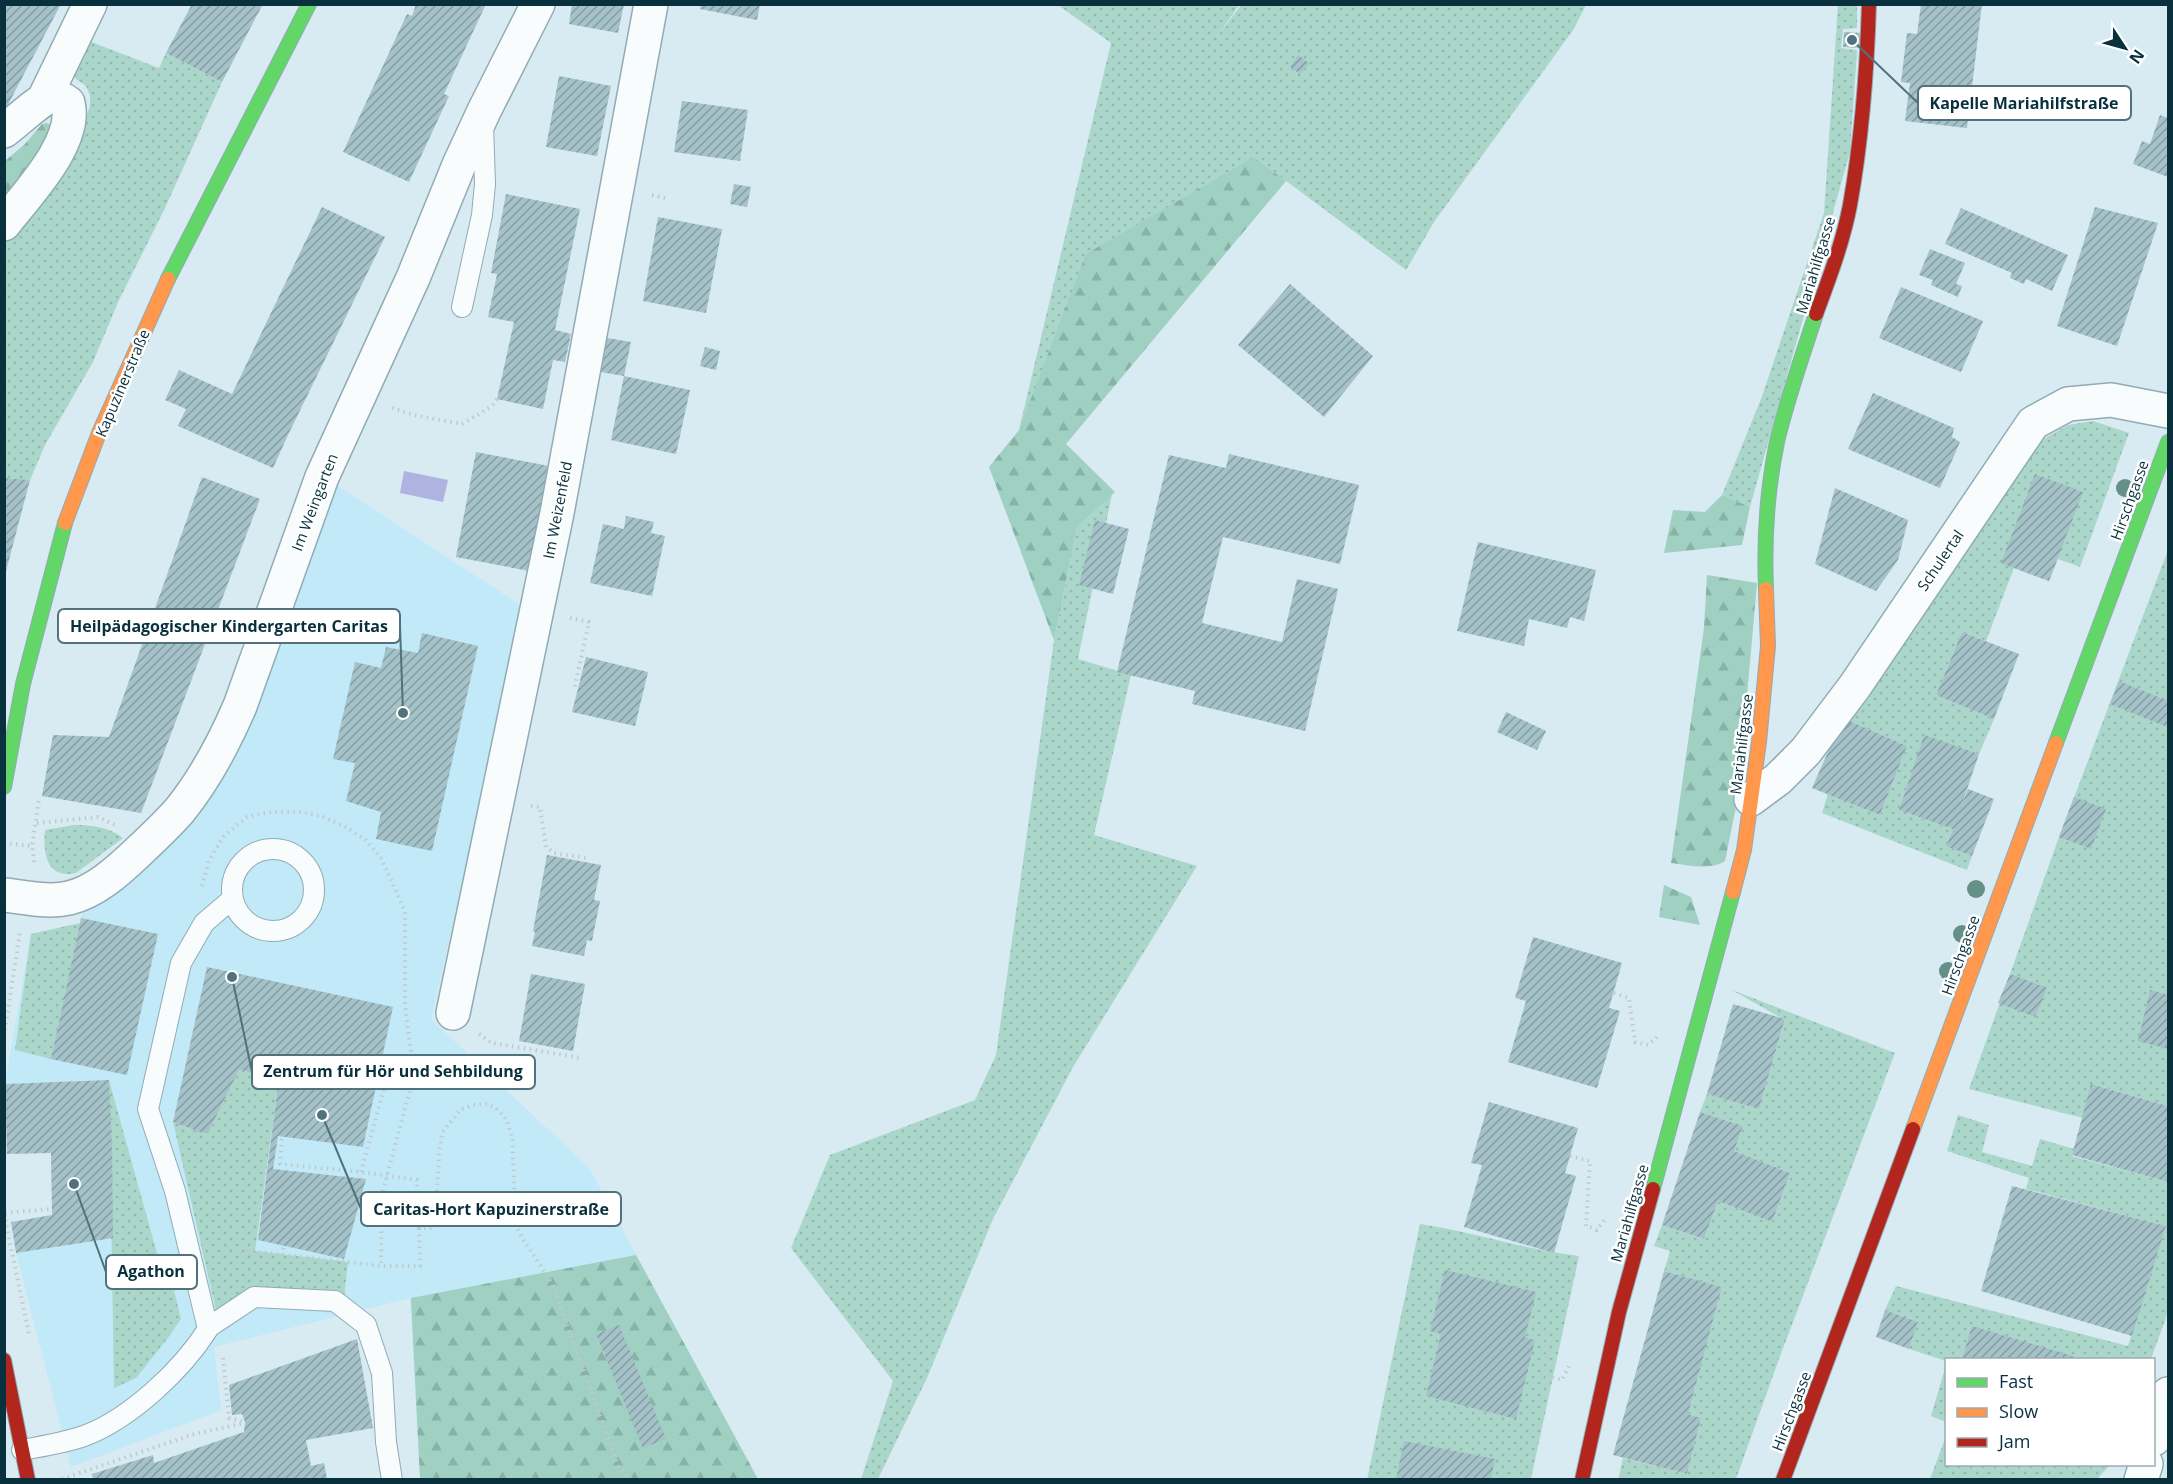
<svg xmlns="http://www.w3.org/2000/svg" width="2173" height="1484" font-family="'Open Sans',sans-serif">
	<defs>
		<pattern id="grass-dots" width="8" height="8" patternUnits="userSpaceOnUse" patternTransform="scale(1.5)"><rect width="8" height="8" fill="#aad7ca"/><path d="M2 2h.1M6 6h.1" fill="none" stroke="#91b9ae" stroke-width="1.8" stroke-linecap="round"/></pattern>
		<pattern id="forest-firs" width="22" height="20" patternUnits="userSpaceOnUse" patternTransform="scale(1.5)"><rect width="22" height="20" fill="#9fd0c1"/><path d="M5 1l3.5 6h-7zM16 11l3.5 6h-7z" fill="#87b3a7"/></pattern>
		<pattern id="building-hatch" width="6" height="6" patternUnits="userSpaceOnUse" patternTransform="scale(1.5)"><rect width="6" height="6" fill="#a5c2c8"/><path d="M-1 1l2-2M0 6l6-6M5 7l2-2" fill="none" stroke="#849ea4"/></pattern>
	</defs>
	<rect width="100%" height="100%" fill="#d8eaf2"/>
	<path fill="#c2e9f8" d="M333,483L525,608L431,1019L590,1169L757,1479H420L410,1298L214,1347L221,1410L71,1467L16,1253L113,1237L109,1080L5,1084L31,934L80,923L86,902L154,851Z"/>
	<path fill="url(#grass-dots)" d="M1058,5H1239L1217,37L1241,5H1586L1573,30L1434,222L1406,270L1254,157L1019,430L1111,43Z
		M1838,5H1857V28L1843,29L1841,48L1857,50L1850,152L1750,507L1722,495L1761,399L1824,213Z
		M86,40L159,68L166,53L222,82L165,208L119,300L93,362L45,445L30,480L5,478V244L81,133L90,106V95L86,86L69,74Z
		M2093,421L2129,433L2080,567L2058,559L2049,581L2014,568L1986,641L1962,632L1936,695L1994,719L1979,754L1924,736L1899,810L1953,829L1946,845L1972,856L1967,870L1822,813L1828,794L1880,815L1907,746L1843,718L2038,442L2068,425Z
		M1112,494L1078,659L1131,675L1094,835L1197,866L1073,1067L993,1219L927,1378L878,1479H861L893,1381L791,1248L830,1155L975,1100L996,1055L1054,640L1077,527Z
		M2168,550V1106L2092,1084L2083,1118L1969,1089L2059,837Z
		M74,825C94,825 108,827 123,838L76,873C46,879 43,853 45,830Z
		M80,923L51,1059L15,1050L31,934Z
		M1732,990L1895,1053L1779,1359L1736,1479L1618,1480L1623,1458L1687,1474L1701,1418L1688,1414L1722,1287L1664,1271L1670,1251L1654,1246L1662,1225L1704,1239L1718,1201L1772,1222L1790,1173L1734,1151L1743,1126L1700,1112L1707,1094L1759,1109L1785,1020Z
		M239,1070L279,1078L255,1251L348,1262L343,1307L254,1297L218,1319L173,1122L202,1133H208Z
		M109,1080L158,1257L174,1290L181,1319L168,1338L136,1378L114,1388Z
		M1958,1115L1989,1125L1982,1152L2032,1166L2040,1139L2074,1149L2072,1156L2168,1182V1312L2151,1359L1946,1361L1909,1349L1918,1322L1885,1310L1896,1286L2128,1346L2166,1226L2026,1189L2029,1178L1947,1151Z
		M1420,1224C1474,1232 1526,1250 1579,1256L1531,1479L1367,1480Z
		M1946,1365V1422L1931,1416Z
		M1946,1436V1464L2110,1465L2097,1479H1930Z"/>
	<path fill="url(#forest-firs)" d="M47,123L54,127L56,134L5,202V161L25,144L42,124Z
		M1254,157L1286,181L1066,444L1115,492L1077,527L1054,640L989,467L1019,430L1086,254Z
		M1722,495L1750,507L1742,545L1664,553L1673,510L1705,512Z
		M1707,575L1757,583L1738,797L1725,861C1708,871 1690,865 1671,863L1704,628Z
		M1664,885L1691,897L1700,925L1659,917Z
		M636,1255L758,1479H420L411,1298Z"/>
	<path fill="#aeb3e0" d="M404,471L448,480L443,502L400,493Z"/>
	<path fill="url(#building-hatch)" d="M4,4H61L4,112Z
		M192,4H263L222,82L166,53Z
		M416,4H486L444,94L449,96L409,182L343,152L407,14L412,16Z
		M572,4H624L618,33L569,24Z
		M701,4H760L757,20L700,9Z
		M1921,4H1982L1967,128L1905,121L1910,83L1901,82L1907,33L1917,34Z
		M1844,32L1861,33L1860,48L1843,47Z
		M1298,55L1309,63L1300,74L1290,67Z
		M559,76L611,86L597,156L546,147Z
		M682,101L748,110L740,161L674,152Z
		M2160,115L2168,118V177L2133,164L2142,141L2150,144Z
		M734,184L751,187L747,207L730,204Z
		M506,194L580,209L555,330L571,334L565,362L553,360L543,409L497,399L514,322L488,317L497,274L491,273Z
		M322,207L385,237L288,435L273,468L178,426L186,409L165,400L179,370L232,394Z
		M2095,207L2158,223L2117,346L2057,326Z
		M1961,208L2068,255L2052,291L2026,279L2024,284L2010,278L2012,273L1945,244Z
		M658,217L722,229L706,313L643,301Z
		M1930,249L1965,263L1956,284L1962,286L1958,297L1931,285L1933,280L1919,275Z
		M1290,284L1373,356L1324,417L1238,345Z
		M1901,287L1983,321L1961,372L1879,338Z
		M607,338L631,342L624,376L601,372Z
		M705,347L720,351L716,370L700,366Z
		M624,376L690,390L676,454L611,440Z
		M1873,393L1954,428L1952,437L1960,442L1940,488L1848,449Z
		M476,452L549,466L529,571L456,557Z
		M1229,454L1359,485L1340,564L1223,537L1202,623L1282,642L1297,579L1338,589L1305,731L1192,704L1195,691L1117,672L1169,455L1226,468Z
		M2035,474L2083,492L2049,581L2001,563Z
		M202,477L260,499L141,813L42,796L53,735L109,737Z
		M4,478L30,480L5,575L4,574Z
		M1835,488L1908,520L1898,560L1876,591L1815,564Z
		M626,516L654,522L651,533L665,536L652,596L590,583L603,524L624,529Z
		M1095,520L1129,529L1113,594L1079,585Z
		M1478,542L1596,570L1584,621L1570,617L1567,628L1529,619L1524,646L1457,631Z
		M1962,632L2019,654L1994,719L1936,695Z
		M422,633L478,646L432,851L376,839L381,812L346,801L355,763L333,759L355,662L381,668L386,647L418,653Z
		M586,657L648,672L635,726L572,712Z
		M2119,681L2168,701L2167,727L2110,704Z
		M1506,712L1546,731L1537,750L1497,732Z
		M1843,718L1907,746L1880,815L1812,788Z
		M1924,735L1979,754L1962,804L1968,789L1994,799L1972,856L1946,846L1953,829L1899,810Z
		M2074,797L2106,809L2091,849L2059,837Z
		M547,855L601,865L594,900L600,901L592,941L587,940L584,956L532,946L535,932L533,931Z
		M81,918L158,934L127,1075L51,1059Z
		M1533,937L1622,963L1609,1008L1620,1011L1597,1088L1508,1062L1526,1001L1515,998Z
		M207,967L393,1007L363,1147L278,1136L273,1169L366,1179L344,1259L258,1240L279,1078L239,1070L208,1133H202L173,1122Z
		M531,974L585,984L573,1051L519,1041Z
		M2010,974L2047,988L2035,1017L1998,1003Z
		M2150,990L2168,995V1049L2138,1041Z
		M1733,1004L1785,1019L1759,1109L1707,1094Z
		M109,1080L112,1149L113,1238L16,1253L11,1222L52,1215L51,1153L7,1154L5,1084Z
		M2091,1084L2168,1106V1182L2072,1155Z
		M1489,1102L1578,1128L1565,1173L1576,1176L1554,1253L1464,1227L1482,1165L1471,1163Z
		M1700,1112L1743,1126L1734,1151L1790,1173L1772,1222L1718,1201L1704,1239L1662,1225Z
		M2012,1186L2166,1226L2132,1336L1981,1291Z
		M1445,1270L1536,1292L1525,1338L1535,1340L1516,1419L1426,1396L1441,1334L1430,1331Z
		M1664,1271L1722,1287L1688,1414L1701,1418L1687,1474L1613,1455Z
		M1885,1310L1918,1322L1909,1349L1876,1337Z
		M619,1325L666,1439L643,1448L596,1334Z
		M1972,1326L2073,1356L2072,1359H1962Z
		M357,1339L373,1428L306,1440L311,1466L324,1463L327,1479H93L92,1474L153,1455L154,1463L244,1432L245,1422L242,1414L232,1415L229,1385Z
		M1404,1441L1495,1459L1491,1479H1396Z"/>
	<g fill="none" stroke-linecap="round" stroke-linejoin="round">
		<g stroke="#91abb5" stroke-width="22">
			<path id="lane" d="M462,307L482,215L485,184L483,125
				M232 890a41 41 0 1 1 82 0a41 41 0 1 1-82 0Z
				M209,1327L254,1297L335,1301L366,1325L382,1373L386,1442L392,1480
				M22,1450C43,1446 64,1443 84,1436C130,1419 182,1370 208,1329L175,1191L148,1109L181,963L204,923L232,899"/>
		</g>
		<g stroke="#91abb5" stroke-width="36">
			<path id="street" d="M44,99L90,4
				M4,131C14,124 41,98 51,97C58,96 63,99 68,103C78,142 27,194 4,224
				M1751,799L1778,779L1806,751L1855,686L2033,423L2068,404L2111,400L2168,411
				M4,895C25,897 49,903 69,898C95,892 118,871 137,853C152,839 167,825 180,810C205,779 224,743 240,706L322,477L413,278L459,165L484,111L538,4
				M453,1013L557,513L651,4
				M2154,1439L2168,1394
				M2141,1480L2146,1464"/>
		</g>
		<g stroke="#91abb5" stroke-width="16">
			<path id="fast" d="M168,279L309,4
				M1766,589C1764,541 1767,490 1777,442C1787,399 1802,357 1816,314
				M2056,743L2168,442
				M4,787L23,684L65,523
				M1653,1189L1733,892"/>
		</g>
		<g stroke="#91abb5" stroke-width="16">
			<path id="slow" d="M65,523L99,433L168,279
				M1733,892L1744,850L1759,742L1768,646L1766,589
				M1913,1129L2056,743"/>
		</g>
		<g stroke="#91abb5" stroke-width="16">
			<path id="jam" d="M1816,314C1829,279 1843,242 1850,205C1862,138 1867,71 1869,4
				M4,1360L28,1480
				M1582,1480L1619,1312L1653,1189
				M1783,1480L1913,1129"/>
		</g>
		<path stroke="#bfcacd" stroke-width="4" stroke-dasharray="1.5 4.5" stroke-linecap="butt" d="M1225,4L1232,17
			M1147,44L1172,4
			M652,195L665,198
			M392,408L414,415L462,424L492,406L497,399
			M570,618L589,622L574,690
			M531,806L540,807L546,847L554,853L587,858
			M37,823L98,817L115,825
			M4,843L32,846
			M34,862L32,846L39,799
			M202,886L209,860L224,836L247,817L271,812H301L321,816L344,826L366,840L381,858L397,893L405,912V1005L414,1075L382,1194L381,1266
			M1614,993L1629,998L1635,1042L1648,1045L1657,1037
			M479,1034L492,1043L582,1058
			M4,1036L20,932
			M379,1068L414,1075
			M282,1139L280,1164L361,1172L417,1180L419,1228H435L439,1155L442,1133L460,1110L473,1105L487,1104L496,1108L506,1119L512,1136L516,1225L521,1236L553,1285L619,1468L632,1480
			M1570,1156L1590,1161L1586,1226L1597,1230L1606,1218
			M361,1172L385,1085
			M4,1208L6,1223L29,1334
			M5,1213L52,1209
			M217,1247L381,1266H420L419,1228
			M281,1255L284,1246
			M1528,1325L1547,1329V1376L1562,1380L1569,1366
			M223,1358L229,1418L245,1422
			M62,1479L191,1435L244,1423"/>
		<use href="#lane" stroke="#f9fcfd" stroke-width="20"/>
		<use href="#street" stroke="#f9fcfd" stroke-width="33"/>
		<use href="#fast" stroke="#63d668" stroke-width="14"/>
		<use href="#slow" stroke="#ff974d" stroke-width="14"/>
		<use href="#jam" stroke="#b3261e" stroke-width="14"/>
	</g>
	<g fill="#659087">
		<circle cx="2125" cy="488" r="9"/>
		<circle cx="1976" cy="889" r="9"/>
		<circle cx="1962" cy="934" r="9"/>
		<circle cx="1948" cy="971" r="9"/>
	</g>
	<g text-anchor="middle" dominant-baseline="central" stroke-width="5" stroke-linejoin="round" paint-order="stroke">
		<g font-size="15" fill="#08303d" stroke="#fff">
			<text transform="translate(1815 265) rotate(-73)">Mariahilfgasse</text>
			<text transform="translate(122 383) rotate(-67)">Kapuzinerstraße</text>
			<text transform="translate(2129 500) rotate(-70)">Hirschgasse</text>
			<text transform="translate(314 502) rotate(-69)">Im Weingarten</text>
			<text transform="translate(557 510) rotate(-79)">Im Weizenfeld</text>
			<text transform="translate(1940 560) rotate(-56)">Schulertal</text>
			<text transform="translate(1741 744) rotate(-83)">Mariahilfgasse</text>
			<text transform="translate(1960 955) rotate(-70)">Hirschgasse</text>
			<text transform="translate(1629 1213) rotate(-74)">Mariahilfgasse</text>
			<text transform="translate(1791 1411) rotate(-69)">Hirschgasse</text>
		</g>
	</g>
	<path fill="none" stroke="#51717c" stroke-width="2" d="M1852 40L1918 103M403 713L400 626M232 977L252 1072M322 1115L361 1209M74 1184L106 1272"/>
	<g fill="#51717c" stroke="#fff" stroke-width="2">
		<circle cx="1852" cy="40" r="6"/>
		<circle cx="403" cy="713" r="6"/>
		<circle cx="232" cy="977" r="6"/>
		<circle cx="322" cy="1115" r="6"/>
		<circle cx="74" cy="1184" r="6"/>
	</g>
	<g fill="#fff" stroke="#51717c" stroke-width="2">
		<rect x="1918" y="86" width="213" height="34" rx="6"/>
		<rect x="58" y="609" width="342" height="34" rx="6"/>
		<rect x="252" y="1055" width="283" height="34" rx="6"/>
		<rect x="361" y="1192" width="260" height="34" rx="6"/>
		<rect x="106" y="1255" width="91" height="34" rx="6"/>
	</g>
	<g font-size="16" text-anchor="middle" font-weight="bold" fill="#08303d">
		<text x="2024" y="109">Kapelle Mariahilfstraße</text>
		<text x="229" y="632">Heilpädagogischer Kindergarten Caritas</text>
		<text x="393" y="1077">Zentrum für Hör und Sehbildung</text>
		<text x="491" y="1215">Caritas-Hort Kapuzinerstraße</text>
		<text x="151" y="1277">Agathon</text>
	</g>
	<rect width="2173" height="1484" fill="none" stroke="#08303d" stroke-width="12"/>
	<rect x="1945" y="1358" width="210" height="108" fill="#ffffff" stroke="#9cacb1" stroke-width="1.5"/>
	<rect x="1957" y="1378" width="30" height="9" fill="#63d668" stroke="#9cacb1" stroke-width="1.5"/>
	<text x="1999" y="1388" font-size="18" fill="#08303d">Fast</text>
	<rect x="1957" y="1408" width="30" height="9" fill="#ff974d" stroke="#9cacb1" stroke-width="1.5"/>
	<text x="1999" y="1418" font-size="18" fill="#08303d">Slow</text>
	<rect x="1957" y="1438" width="30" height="9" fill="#b3261e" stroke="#9cacb1" stroke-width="1.5"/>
	<text x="1999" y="1448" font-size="18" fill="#08303d">Jam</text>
	<g transform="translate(2125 48) rotate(126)" stroke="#ffffff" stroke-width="4.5" paint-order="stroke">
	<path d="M0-4.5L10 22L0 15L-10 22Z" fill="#08303d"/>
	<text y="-9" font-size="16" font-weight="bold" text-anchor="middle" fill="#08303d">N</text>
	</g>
</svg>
